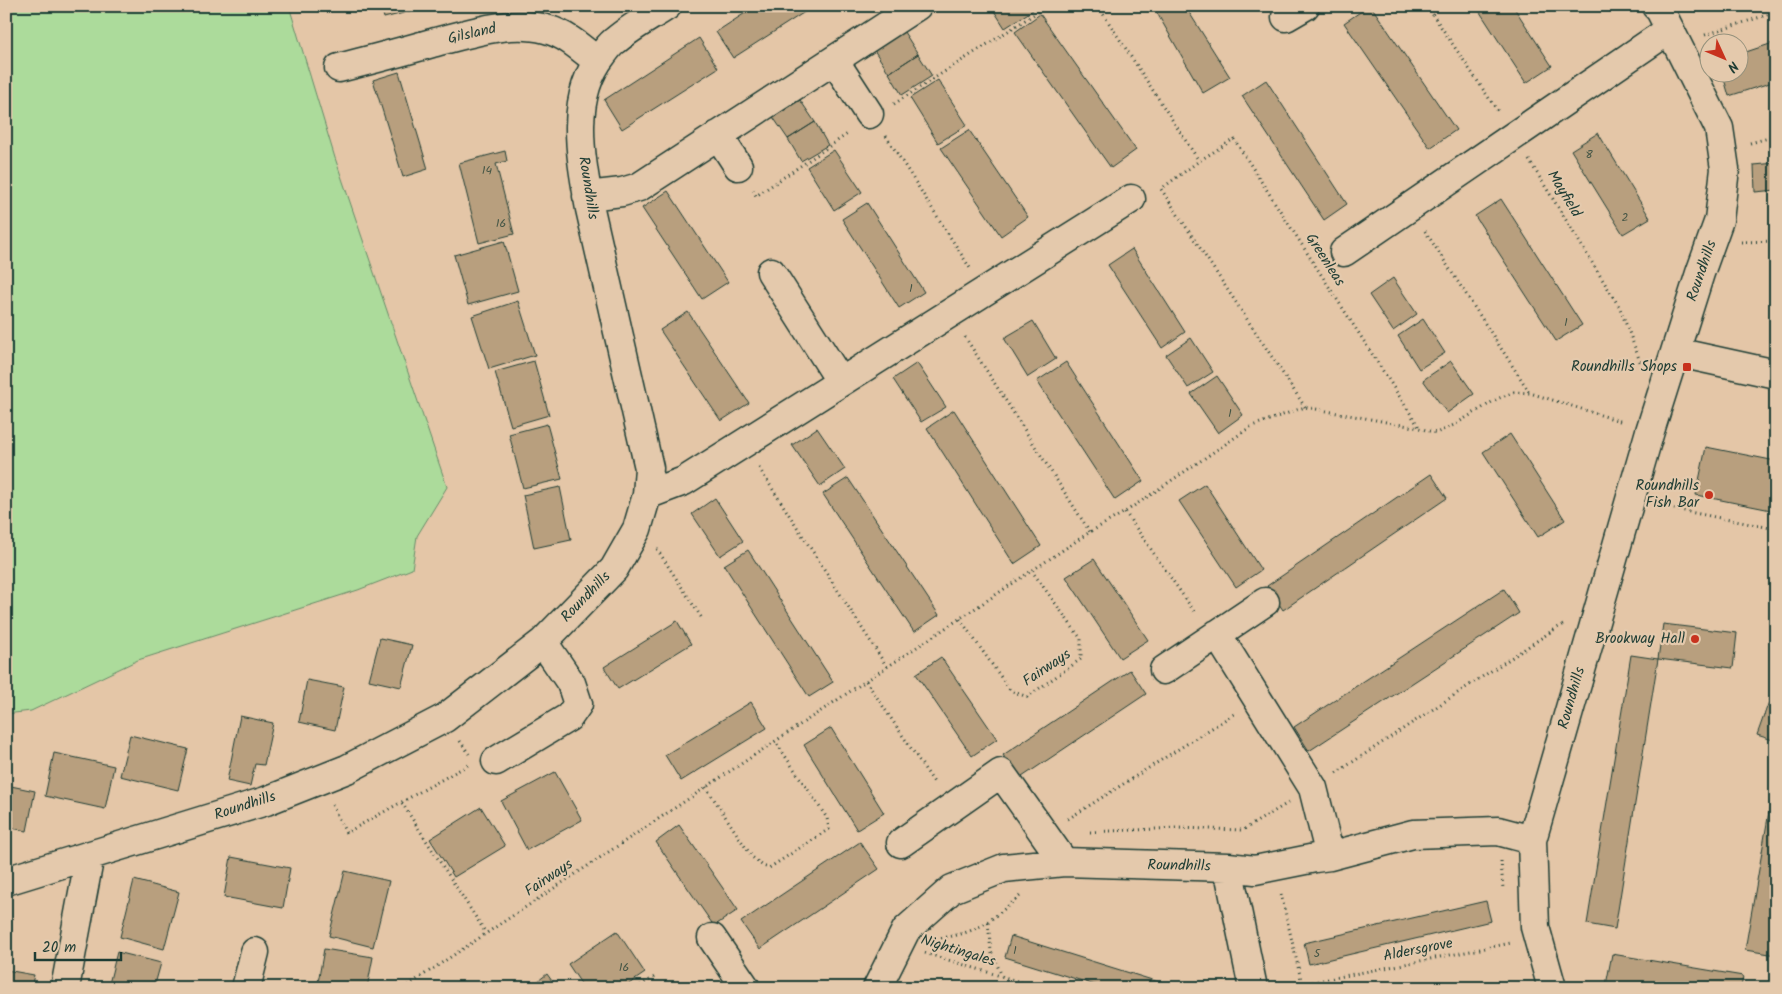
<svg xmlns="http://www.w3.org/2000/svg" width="1782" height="994" font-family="Kalam,sans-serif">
	<rect width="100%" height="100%" fill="#e4c6a7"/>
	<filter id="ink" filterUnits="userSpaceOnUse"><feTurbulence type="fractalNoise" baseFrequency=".02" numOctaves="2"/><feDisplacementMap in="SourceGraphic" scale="10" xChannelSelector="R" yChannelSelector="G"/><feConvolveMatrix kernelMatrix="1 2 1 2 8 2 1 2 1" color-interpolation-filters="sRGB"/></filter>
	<g filter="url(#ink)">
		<path fill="#acdb9b" stroke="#668c68" d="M6,6H289L335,158L447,487L417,536L412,569L358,590L138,660L31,711L6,714Z"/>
		<path fill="#b89f7e" stroke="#1f3d34" d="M381,6H431L384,18Z
			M756,6H814L733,58L716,32Z
			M991,6H1031L1033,10L1005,28Z
			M1153,6H1185L1230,77L1203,93Z
			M1369,6H1371L1456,130L1430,148L1344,23Z
			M1476,6H1513L1552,66L1526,83Z
			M1040,14L1136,150L1111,168L1015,32Z
			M904,32L918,54L889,73L874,50Z
			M699,38L718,68L622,129L604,100Z
			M1776,42V81L1729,96L1722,72H1740V54Z
			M918,54L932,76L902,95L889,73Z
			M399,72L428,169L403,177L373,80Z
			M938,80L967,125L938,143L910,98Z
			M1266,80L1347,204L1324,220L1242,96Z
			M800,100L815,122L788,139L773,117Z
			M815,122L828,145L801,161L788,139Z
			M969,130L1028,217L1001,236L941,148Z
			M1598,133L1650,218L1623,234L1571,150Z
			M834,150L862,192L834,210L807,167Z
			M505,151L507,161L496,164L514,234L479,243L459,163Z
			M1776,163V190L1755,192L1754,165Z
			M668,191L728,282L702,299L642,208Z
			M1501,199L1582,325L1556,341L1475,216Z
			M867,203L924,292L899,308L842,219Z
			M504,241L518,291L468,305L454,255Z
			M1132,249L1185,332L1162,348L1108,265Z
			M1393,278L1417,314L1393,331L1369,295Z
			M518,301L535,355L489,369L472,316Z
			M688,312L749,403L721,421L660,330Z
			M1423,319L1445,353L1419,369L1398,336Z
			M1033,321L1056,359L1028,377L1004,338Z
			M1191,338L1213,372L1188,388L1166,355Z
			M534,361L549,415L511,426L495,372Z
			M1451,361L1474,394L1447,413L1423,380Z
			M1066,362L1143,481L1115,500L1037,381Z
			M917,363L946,407L921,422L893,379Z
			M1217,376L1243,415L1218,433L1191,394Z
			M954,410L1041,546L1014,564L927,428Z
			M547,424L562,479L523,488L509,434Z
			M817,428L845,469L820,486L792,445Z
			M1510,434L1565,520L1538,537L1483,452Z
			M1706,447L1776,461V511L1696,495Z
			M1431,474L1447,498L1283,610L1267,586Z
			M848,478L939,615L914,632L823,494Z
			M1205,484L1261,570L1236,587L1179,501Z
			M560,487L571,540L534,548L523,495Z
			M715,498L743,541L720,556L692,514Z
			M748,550L833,682L809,697L724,565Z
			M1094,559L1148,640L1120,658L1066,577Z
			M1504,589L1519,613L1309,751L1294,727Z
			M677,621L691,644L618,689L604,667Z
			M1663,624L1737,633L1733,668L1658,659Z
			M380,638L412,645L401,687L369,680Z
			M1631,655L1658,659L1615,929L1587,924Z
			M941,657L997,739L972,756L916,674Z
			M1130,670L1146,694L1019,779L1003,755Z
			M307,680L344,687L335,730L299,722Z
			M1776,682V741L1757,735Z
			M751,702L767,728L681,781L665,755Z
			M240,716L273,723L264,765L255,764L250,786L227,781Z
			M831,728L884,813L857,830L804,745Z
			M130,735L188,749L178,790L120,776Z
			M54,753L114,766L105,809L45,796Z
			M555,772L582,820L527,850L501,801Z
			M6,785L35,791L27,831L6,827Z
			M1771,800H1776V955L1745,950Z
			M481,807L505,846L454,877L430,839Z
			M679,825L738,910L714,926L656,842Z
			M860,842L879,869L760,949L741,922Z
			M231,857L290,868L283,908L224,897Z
			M345,871L389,881L373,947L329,936Z
			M134,880L179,892L164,949L120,937Z
			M1486,901L1491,921L1309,964L1304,943Z
			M617,931L645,973L623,988H584L568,964Z
			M1011,936L1165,984L1164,988H1105L1005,957Z
			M324,949L373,957L367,988H317Z
			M117,952L161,963L154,988H108Z
			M1612,954L1743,976L1741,988H1624L1606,985Z
			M6,970L34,975L31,988H6Z
			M547,974L557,988H529Z"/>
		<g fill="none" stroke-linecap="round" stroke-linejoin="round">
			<g stroke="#1f3d34" stroke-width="31">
				<path id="minor" d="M1286,17L1305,6
					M834,60L869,114
					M339,68C370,60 401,52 432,43C468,34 509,19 546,29C566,34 582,49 597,61
					M718,135L738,166
					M587,196L622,192L639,187L917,6
					M1344,252L1669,30
					M771,272L841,382
					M1675,352L1776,374
					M647,495L684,481L1131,199
					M1217,634L1313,788L1330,856
					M1164,670L1265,602
					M496,761L569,717L578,704L571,683L543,642
					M901,843L1001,773L1064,862
					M1228,867L1253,988
					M6,881L266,801L347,769L445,718L543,642L614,569L637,529L647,495L649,468L590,209C581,158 568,98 603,54C607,49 611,43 616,40C631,27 650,17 667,6
					M712,938L746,988
					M65,988L90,855
					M246,988L255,952
					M877,988L906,930L952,889L1004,868L1064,862L1228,867L1255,870L1315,858L1330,856L1413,834L1498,831L1532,840
					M1552,988L1535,927L1532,840L1650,431L1700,273L1719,220L1725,169L1719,128L1660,10L1656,6"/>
			</g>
			<path stroke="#1f3d34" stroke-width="3" stroke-dasharray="1 4" stroke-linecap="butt" d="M1098,6L1199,161
				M1427,6L1499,113
				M1705,35L1776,12
				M894,104L1047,6
				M886,136L970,268
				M1750,143L1776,136
				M1529,160L1620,308L1641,364
				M753,190L756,196L849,133
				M1425,231L1530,393
				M1741,242L1776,241
				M965,337L1090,532
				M1305,407L1161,189L1199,161L1234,139L1419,427
				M759,468L887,667
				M1659,506L1776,529
				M1125,512L1196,614
				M657,549L703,620
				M960,619L1010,690L1027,697L1081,659V639L1032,571
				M866,681L935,784
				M460,741L469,754
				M1336,773L1555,629L1565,624
				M706,787L752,857L763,866L769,868L829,829L827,818L775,741
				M402,803L486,933
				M332,805L346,833L468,765
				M1068,819L1234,714
				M1090,832L1176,828L1243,830L1288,803
				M1501,861L1503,889
				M1281,894L1303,988
				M988,923L991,951L1002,976
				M941,938C979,933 992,919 1020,896
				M925,953L1040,988
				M404,988L1090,532L1125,512L1252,426L1305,407L1419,428L1436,433L1454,425L1497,399L1514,392L1530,393L1623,422
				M636,988L656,976
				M1283,988L1511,943"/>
			<use href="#minor" stroke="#e4c9ac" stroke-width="28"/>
		</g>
	</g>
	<g fill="#c8321e" stroke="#e4c9ac" stroke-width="2">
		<rect x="1682" y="362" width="10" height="10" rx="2.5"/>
		<circle cx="1709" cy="495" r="5"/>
		<circle cx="1695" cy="639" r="5"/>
	</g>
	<g text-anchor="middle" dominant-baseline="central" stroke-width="4.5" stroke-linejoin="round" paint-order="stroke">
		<g font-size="12" fill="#455646">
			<text x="1589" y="154">8</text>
			<text x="487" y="170">14</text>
			<text x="1625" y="217">2</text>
			<text x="501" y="223">16</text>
			<text x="911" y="288">1</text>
			<text x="1566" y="322">1</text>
			<text x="1230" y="413">1</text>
			<text x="1015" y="950">1</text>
			<text x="1317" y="953">5</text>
			<text x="624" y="967">16</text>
		</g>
		<g font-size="15" fill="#1f3d34" stroke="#e4c9ac">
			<text transform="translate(472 34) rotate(-13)">Gilsland</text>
			<text transform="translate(588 188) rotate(81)">Roundhills</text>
			<text transform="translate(1564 194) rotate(59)">Mayfield</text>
			<text transform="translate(1325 260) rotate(57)">Greenleas</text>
			<text transform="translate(1702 271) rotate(-71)">Roundhills</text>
			<text transform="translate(586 597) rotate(-46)">Roundhills</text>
			<text transform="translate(1047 668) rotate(-34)">Fairways</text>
			<text transform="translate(1572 698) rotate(-74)">Roundhills</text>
			<text transform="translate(245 806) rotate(-18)">Roundhills</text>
			<text transform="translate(1179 866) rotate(1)">Roundhills</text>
			<text transform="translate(549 878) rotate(-34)">Fairways</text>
			<text transform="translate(1418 950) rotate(-11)">Aldersgrove</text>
			<text transform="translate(958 951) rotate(17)">Nightingales</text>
		</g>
		<g font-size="15" fill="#1f3d34" stroke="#e4c9ac" text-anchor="end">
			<text x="1677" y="367">Roundhills Shops</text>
			<text x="1699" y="486">Roundhills<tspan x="1699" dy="17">Fish Bar</tspan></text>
			<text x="1685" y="639">Brookway Hall</text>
		</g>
	</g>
	<rect width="1782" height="994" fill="none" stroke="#e4c9ac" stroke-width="25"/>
	<rect x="12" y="12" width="1757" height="969" fill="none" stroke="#1f3d34" stroke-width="2" filter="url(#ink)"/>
	<g transform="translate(1724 58) rotate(134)"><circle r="24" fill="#e4c9ac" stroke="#95917c"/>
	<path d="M0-4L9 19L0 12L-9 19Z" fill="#c8321e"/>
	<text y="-8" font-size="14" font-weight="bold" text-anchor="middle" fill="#1f3d34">N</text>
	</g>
	<path d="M35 952v8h86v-8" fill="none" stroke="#1f3d34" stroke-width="2.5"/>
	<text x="42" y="952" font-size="15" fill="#1f3d34" stroke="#e4c9ac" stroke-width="4" paint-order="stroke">20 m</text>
</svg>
